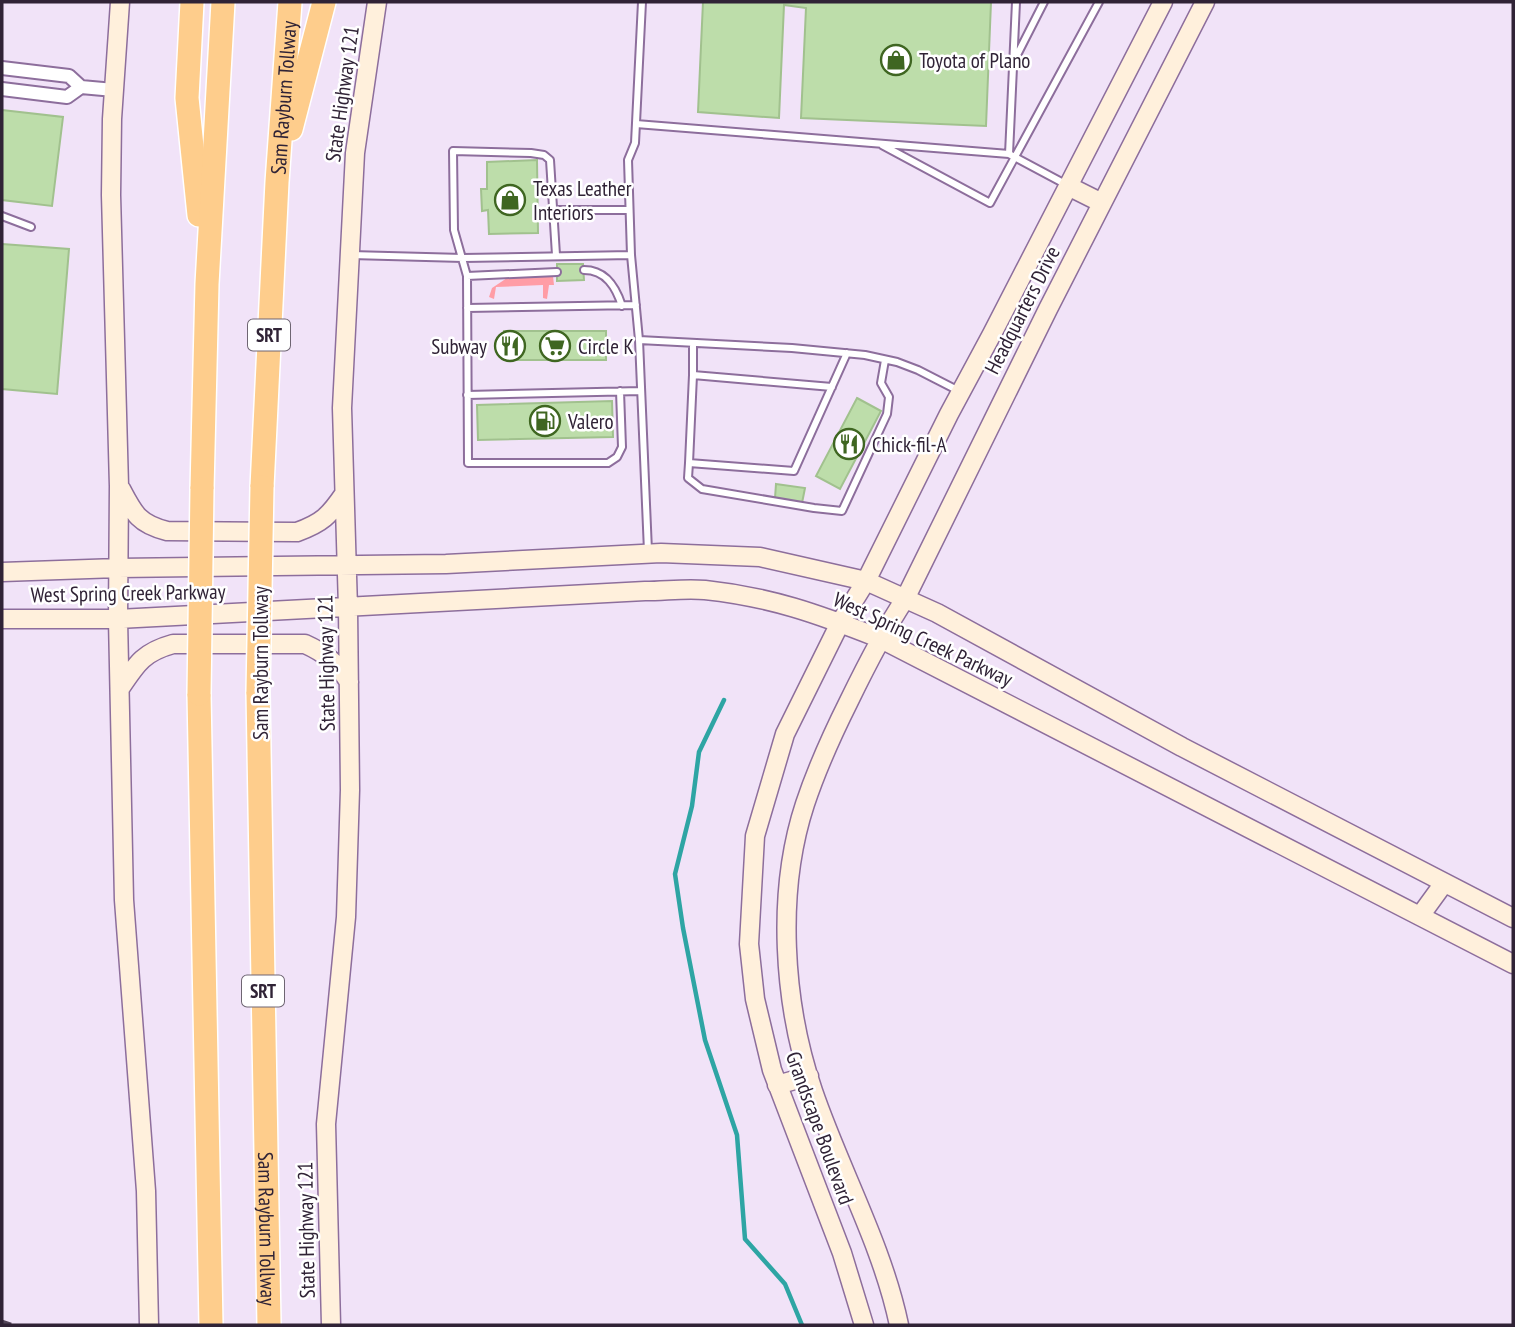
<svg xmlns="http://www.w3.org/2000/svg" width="1515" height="1327" font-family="'PT Sans Narrow',sans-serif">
	<rect width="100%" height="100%" fill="#f1e3f8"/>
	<path fill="#ff9da6" d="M553,276L554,285H549L547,299L543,298V285L496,287L494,299L489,297L492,288L507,278Z"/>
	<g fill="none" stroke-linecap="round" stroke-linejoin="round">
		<path stroke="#2ea5a4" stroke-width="4.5" d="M724,700L699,752L692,806L675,874L683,928L705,1040L737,1135L745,1239L785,1284L802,1325"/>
	</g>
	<path fill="#bdddaa" stroke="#a1c18e" stroke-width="2" d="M703,2H991L986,126L801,118L806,8L784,5L779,118L698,112Z
		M2,110L63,117L52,206L2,200Z
		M537,160L538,233L489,234L488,210L482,211L481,189H487V162Z
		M2,244L69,249L57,394L2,389Z
		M557,264H583L584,280L557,281Z
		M504,331H606V360H504Z
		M857,398L881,411L840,489L816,476Z
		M612,401L613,437L478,440L477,405Z
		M776,484L805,488L802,503L775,498Z"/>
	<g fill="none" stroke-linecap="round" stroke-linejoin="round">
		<g stroke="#8d6e9c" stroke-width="10">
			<path id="lane" d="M1015,59L1044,2
				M636,124L1009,154L1067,185
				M882,145L990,203L1099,2
				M1009,154L1016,2
				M553,210H629
				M2,216L31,227
				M351,255L463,258L631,255L639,340L648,551
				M556,255L550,160L544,155L531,153L453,151L454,230L467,276L468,463H608L617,457L622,447L620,391
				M631,255L628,160L635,143L642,2
				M584,270C606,270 616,287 622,306
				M467,276L557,272
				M467,308L636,305
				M639,340L792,348L865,355L897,362L918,370L959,391
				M693,375V343
				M832,387L693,375L689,463L794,471L847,353
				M467,395L641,391
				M689,463L688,478L702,489L814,508L842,511L887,414L889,397L881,383L885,360"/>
		</g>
		<g stroke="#8d6e9c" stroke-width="16">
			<path id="street" d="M2,68L69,76L81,87L114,90
				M2,89L67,97L81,87"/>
		</g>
		<g stroke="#8d6e9c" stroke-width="21">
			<path id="secondary" d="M120,2L112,119L111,195L119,486L118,619L124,900L146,1191L149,1325
				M1068,186L1102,203
				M121,489C134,514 139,524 167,531L297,532C322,523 329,516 344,494
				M2,572L118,568L446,564L661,553L760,557L866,581L937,613L1182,747L1513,918
				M2,619H118L645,591C665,591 686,588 705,590C771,597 818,614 879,638L1513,964
				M121,687C137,663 144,652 173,644H305C325,653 337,663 349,682
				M1420,916L1444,883
				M777,1085L809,1076
				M331,1325L326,1124L346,917L350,790L348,608L342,408L355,153L377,2
				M864,1325L842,1253L772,1070L755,999L749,944L755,836L785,734L840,623L866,581L949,414L992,334L1163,2
				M899,1325C882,1244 840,1170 813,1091C783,1003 776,892 805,804C817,768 832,735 849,701C866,666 883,632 905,599L1048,309L1205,2"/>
		</g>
		<g stroke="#fff" stroke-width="26">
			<g id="highway">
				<path d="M192,2L187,98L199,215"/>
				<path d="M291,129L324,2"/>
				<path id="s1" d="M262,487L277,182L290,2"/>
				<path d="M202,489L207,284L223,2"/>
				<path id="s2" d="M258,692L269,1325"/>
				<path d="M199,694L211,1325"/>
			</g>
		</g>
		<use href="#lane" stroke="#fff" stroke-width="6"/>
		<use href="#street" stroke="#fff" stroke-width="12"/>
		<use href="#secondary" stroke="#fff0dc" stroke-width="18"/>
		<use href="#highway" stroke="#fecd8c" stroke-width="23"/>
		<path stroke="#524558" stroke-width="4.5" stroke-dasharray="14 7" stroke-linecap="butt" d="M2,1322L11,1325"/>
		<g stroke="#fff" stroke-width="26" stroke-linecap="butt">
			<path id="highway-bridge" d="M258,692L262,487
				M199,694L202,489"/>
		</g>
		<use href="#highway-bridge" stroke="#fecd8c" stroke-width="23"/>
	</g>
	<defs>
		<g id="shop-ring" transform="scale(1.575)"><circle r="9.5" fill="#fff" stroke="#3f6621" stroke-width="1.5"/><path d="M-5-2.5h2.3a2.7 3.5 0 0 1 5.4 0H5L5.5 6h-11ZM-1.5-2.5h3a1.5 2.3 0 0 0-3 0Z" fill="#3f6621"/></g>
		<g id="restaurant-ring" transform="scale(1.575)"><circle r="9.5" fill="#fff" stroke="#3f6621" stroke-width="1.5"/><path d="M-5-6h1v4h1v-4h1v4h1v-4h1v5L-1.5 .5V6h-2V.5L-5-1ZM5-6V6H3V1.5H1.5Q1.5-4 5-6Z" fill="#3f6621"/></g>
		<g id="supermarket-ring" transform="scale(1.575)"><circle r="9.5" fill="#fff" stroke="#3f6621" stroke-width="1.5"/><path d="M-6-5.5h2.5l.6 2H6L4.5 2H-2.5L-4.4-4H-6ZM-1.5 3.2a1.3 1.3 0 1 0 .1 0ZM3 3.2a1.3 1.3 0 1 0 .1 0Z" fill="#3f6621"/></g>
		<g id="fuel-ring" transform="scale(1.575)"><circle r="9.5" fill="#fff" stroke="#3f6621" stroke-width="1.5"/><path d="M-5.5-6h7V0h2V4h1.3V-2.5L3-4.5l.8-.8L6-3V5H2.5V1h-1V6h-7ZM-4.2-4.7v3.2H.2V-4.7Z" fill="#3f6621"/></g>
	</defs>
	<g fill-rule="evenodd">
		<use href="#shop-ring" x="896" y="60"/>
		<use href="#shop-ring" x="510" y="200"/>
		<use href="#restaurant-ring" x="510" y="346"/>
		<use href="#supermarket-ring" x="555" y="346"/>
		<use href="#fuel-ring" x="545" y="421"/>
		<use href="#restaurant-ring" x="849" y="444"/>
	</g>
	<g text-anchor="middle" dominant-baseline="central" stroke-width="5" stroke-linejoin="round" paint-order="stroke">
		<g fill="#fff" stroke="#6e6572" stroke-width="2">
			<rect x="248" y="319.5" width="42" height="31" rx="5"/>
			<rect x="242" y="975.5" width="42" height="31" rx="5"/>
		</g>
		<g font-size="19" font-weight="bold" fill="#302336">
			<text x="269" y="335">SRT</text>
			<text x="263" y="991">SRT</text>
		</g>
		<g font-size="21" fill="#302336" stroke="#fff" text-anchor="start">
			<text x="919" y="60">Toyota of Plano</text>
			<text x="533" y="188">Texas Leather<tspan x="533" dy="24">Interiors</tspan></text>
			<text x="487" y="346" text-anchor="end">Subway</text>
			<text x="578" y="346">Circle K</text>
			<text x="568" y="421">Valero</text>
			<text x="872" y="444">Chick-fil-A</text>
		</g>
		<g font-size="21" fill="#302336" stroke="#fff">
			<text transform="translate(342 94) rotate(-82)">State Highway 121</text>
			<text stroke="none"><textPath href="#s1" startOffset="390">Sam Rayburn Tollway</textPath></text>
			<text transform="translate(1022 310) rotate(-63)">Headquarters Drive</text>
			<text transform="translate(128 593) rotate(-1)">West Spring Creek Parkway</text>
			<text transform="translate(923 639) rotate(25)">West Spring Creek Parkway</text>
			<text transform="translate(260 663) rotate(-90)">Sam Rayburn Tollway</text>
			<text transform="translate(326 663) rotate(-91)">State Highway 121</text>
			<text transform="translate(820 1128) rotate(70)">Grandscape Boulevard</text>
			<text stroke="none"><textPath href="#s2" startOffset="537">Sam Rayburn Tollway</textPath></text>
			<text transform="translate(306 1230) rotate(-91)">State Highway 121</text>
		</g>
	</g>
	<rect width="1515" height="1327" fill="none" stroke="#302336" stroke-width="7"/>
</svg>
